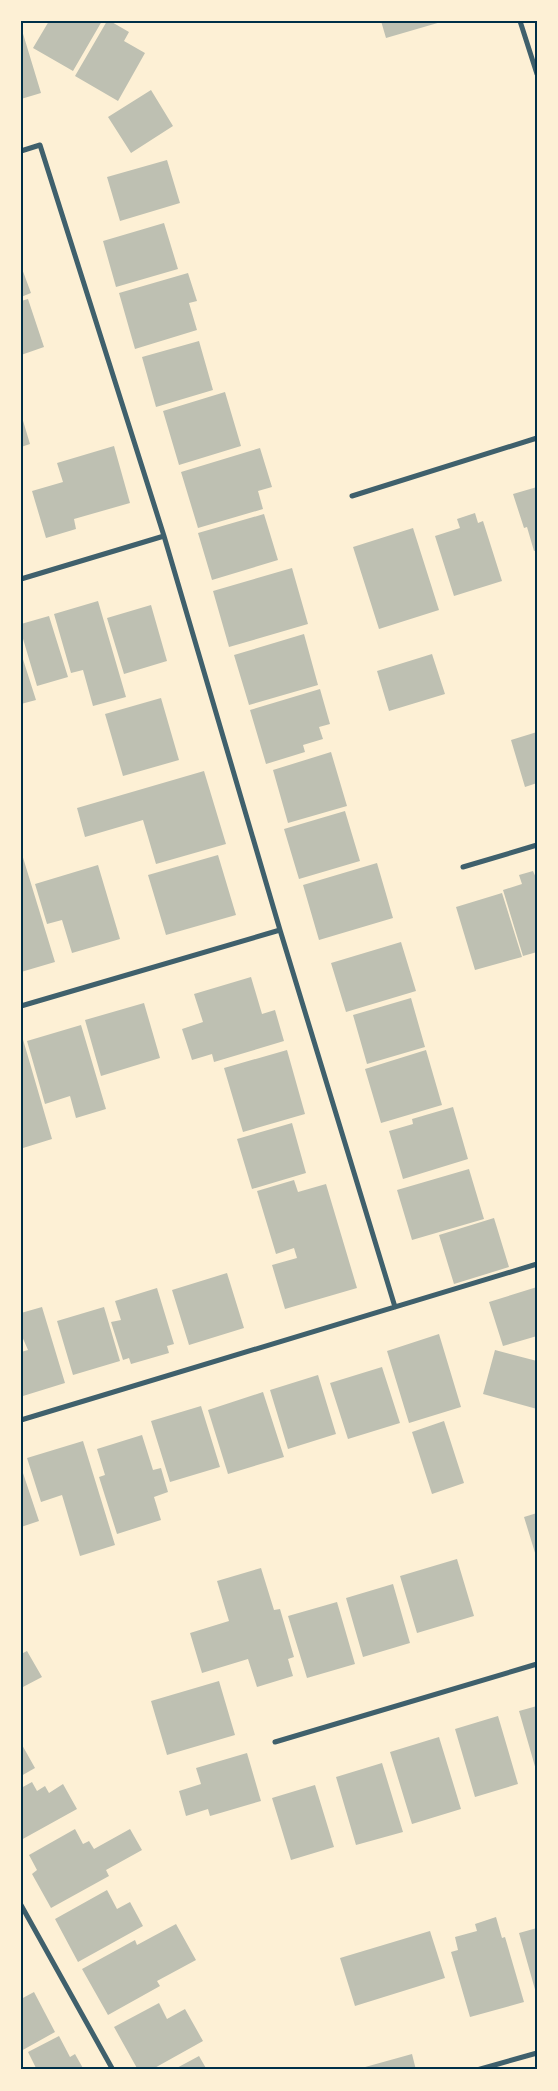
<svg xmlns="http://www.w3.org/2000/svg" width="558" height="2091" font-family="'Exo 2',sans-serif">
	<rect width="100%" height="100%" fill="#fdf0d5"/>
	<path fill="#bec0b2" d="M49,21H102L73,71L33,48Z
		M107,21H110L129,32L124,41L145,53L118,101L75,76Z
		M381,21H441V22L386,38Z
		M21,27L41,93L21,99Z
		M151,90L173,126L131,153L108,117Z
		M167,160L180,203L120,221L107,177Z
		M164,223L178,269L116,287L103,241Z
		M21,266L31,293L21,297Z
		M188,273L197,301L189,303L197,330L135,349L119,293Z
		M28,299L44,347L21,355V301Z
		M199,341L213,390L156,407L142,357Z
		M225,392L241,446L179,465L163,411Z
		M21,414L30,444L21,447Z
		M114,446L130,503L74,519L76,529L46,538L32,491L63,482L57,463Z
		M260,448L272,487L258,491L263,509L198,528L181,472Z
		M537,487V550L534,551L527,527L524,528L513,494Z
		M475,513L478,523L483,521L502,581L454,596L435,536L460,528L457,519Z
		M264,514L278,560L212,580L198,533Z
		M413,528L439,610L379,629L353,547Z
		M292,568L308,624L229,647L213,591Z
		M98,601L126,697L93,706L83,670L71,673L54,614Z
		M151,605L167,661L124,674L107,618Z
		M49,616L68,677L37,686L21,632V624Z
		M304,634L318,685L249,705L234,655Z
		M21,653L36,700L21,704Z
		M432,654L445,694L389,711L377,671Z
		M320,689L330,724L319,727L323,739L303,745L305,752L266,764L250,710Z
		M161,698L179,760L123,776L105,714Z
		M537,732V783L525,787L511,740Z
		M331,752L347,806L288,823L273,770Z
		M204,771L226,844L156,864L143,820L85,837L77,808Z
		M345,811L360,861L299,879L284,829Z
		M21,851L55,962L21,972Z
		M218,855L236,915L166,935L148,875Z
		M377,863L393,918L319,940L303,885Z
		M98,865L120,939L72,953L62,920L47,924L35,884Z
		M533,871L537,880V952L523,956L503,890L522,884L519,875Z
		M502,893L522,957L475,970L456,907Z
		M401,942L416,991L346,1012L331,963Z
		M251,977L262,1014L275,1010L284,1041L214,1062L212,1054L192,1060L182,1029L203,1022L194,994Z
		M411,998L425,1047L367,1064L353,1015Z
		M144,1003L160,1058L101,1076L85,1020Z
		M81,1025L106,1109L76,1118L70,1096L45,1104L27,1041Z
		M22,1036L52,1139L23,1148L21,1142Z
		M287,1050L305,1114L243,1132L224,1068Z
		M426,1050L442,1105L381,1123L365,1069Z
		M453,1107L468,1159L403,1179L389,1131L413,1124L412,1119Z
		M292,1123L306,1173L252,1189L237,1139Z
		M469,1169L484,1219L412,1240L397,1190Z
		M294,1180L298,1192L326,1184L357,1288L285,1309L272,1265L297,1258L294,1248L276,1254L257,1191Z
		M494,1218L509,1267L454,1284L439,1235Z
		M227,1273L244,1328L189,1345L172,1290Z
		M537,1287V1336L503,1346L489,1302Z
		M157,1288L174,1344L167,1346L169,1353L131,1364L129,1358L123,1360L111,1322L121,1320L115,1301Z
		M42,1307L65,1383L23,1396L21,1352L28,1350L21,1334V1313Z
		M104,1307L120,1361L73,1375L57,1321Z
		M439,1334L461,1407L409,1423L387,1351Z
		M495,1350L537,1361V1409L483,1394Z
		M382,1367L400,1423L348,1439L330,1383Z
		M318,1375L336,1434L288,1449L270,1390Z
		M263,1392L284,1457L228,1474L208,1410Z
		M201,1406L220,1467L170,1482L151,1421Z
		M444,1421L464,1483L432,1494L412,1432Z
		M142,1435L153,1470L161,1468L168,1492L154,1497L161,1520L117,1534L99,1477L105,1475L97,1449Z
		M83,1441L115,1545L80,1556L62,1495L41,1502L27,1458Z
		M21,1467L39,1521L21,1527Z
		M537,1513V1556H536L524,1517Z
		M457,1559L474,1616L417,1633L400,1576Z
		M261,1568L274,1610L280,1609L294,1657L288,1659L293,1676L257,1687L248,1659L202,1673L190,1633L229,1621L217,1581Z
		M393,1584L410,1643L363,1657L346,1598Z
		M337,1602L355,1664L307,1678L288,1616Z
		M27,1651L42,1677L21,1688V1654Z
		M219,1681L235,1735L167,1755L151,1701Z
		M537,1706V1770H536L519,1711Z
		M498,1716L518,1784L475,1797L455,1729Z
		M439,1737L461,1809L412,1824L390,1752Z
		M21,1743L35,1768L21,1776Z
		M247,1753L261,1801L210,1816L208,1809L186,1816L179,1791L201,1784L196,1768Z
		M382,1763L403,1832L356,1845L336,1777Z
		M32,1782L37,1791L45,1786L49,1793L63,1784L77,1809L21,1840V1788Z
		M315,1785L334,1847L291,1860L272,1798Z
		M75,1829L83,1844L89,1841L94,1849L130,1829L142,1850L106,1870L109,1876L51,1908L32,1874L37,1870L29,1855Z
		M107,1890L117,1909L130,1902L143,1926L78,1962L55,1919Z
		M496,1917L502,1938L505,1937L524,2002L470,2017L451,1952L458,1950L455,1937L477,1931L475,1924Z
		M176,1924L196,1960L157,1981L160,1986L108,2015L82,1969L135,1940L137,1945Z
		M537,1928V1993H536L519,1933Z
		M430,1931L445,1978L355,2006L340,1958Z
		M34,1992L55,2032L21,2051V1999Z
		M159,2003L167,2019L185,2009L203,2041L151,2070H138L114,2027Z
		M59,2036L70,2057L75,2054L84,2070H37L28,2052Z
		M412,2054L416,2070H358V2069Z
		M199,2056L207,2070H173Z"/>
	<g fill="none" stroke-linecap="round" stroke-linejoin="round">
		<path stroke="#3f606c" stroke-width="5" d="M520,21L537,74
			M21,151L40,145L164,536L280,930L395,1307
			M352,496L537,438
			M21,579L164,536
			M463,867L537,845
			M21,1006L280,930
			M21,1420L537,1264
			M275,1742L537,1664
			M21,1905L113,2070
			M477,2070L537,2053"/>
	</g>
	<rect width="558" height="2091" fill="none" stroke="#fdf0d5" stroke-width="45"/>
	<rect x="22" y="22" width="514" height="2046" fill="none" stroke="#003049" stroke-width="2"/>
</svg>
